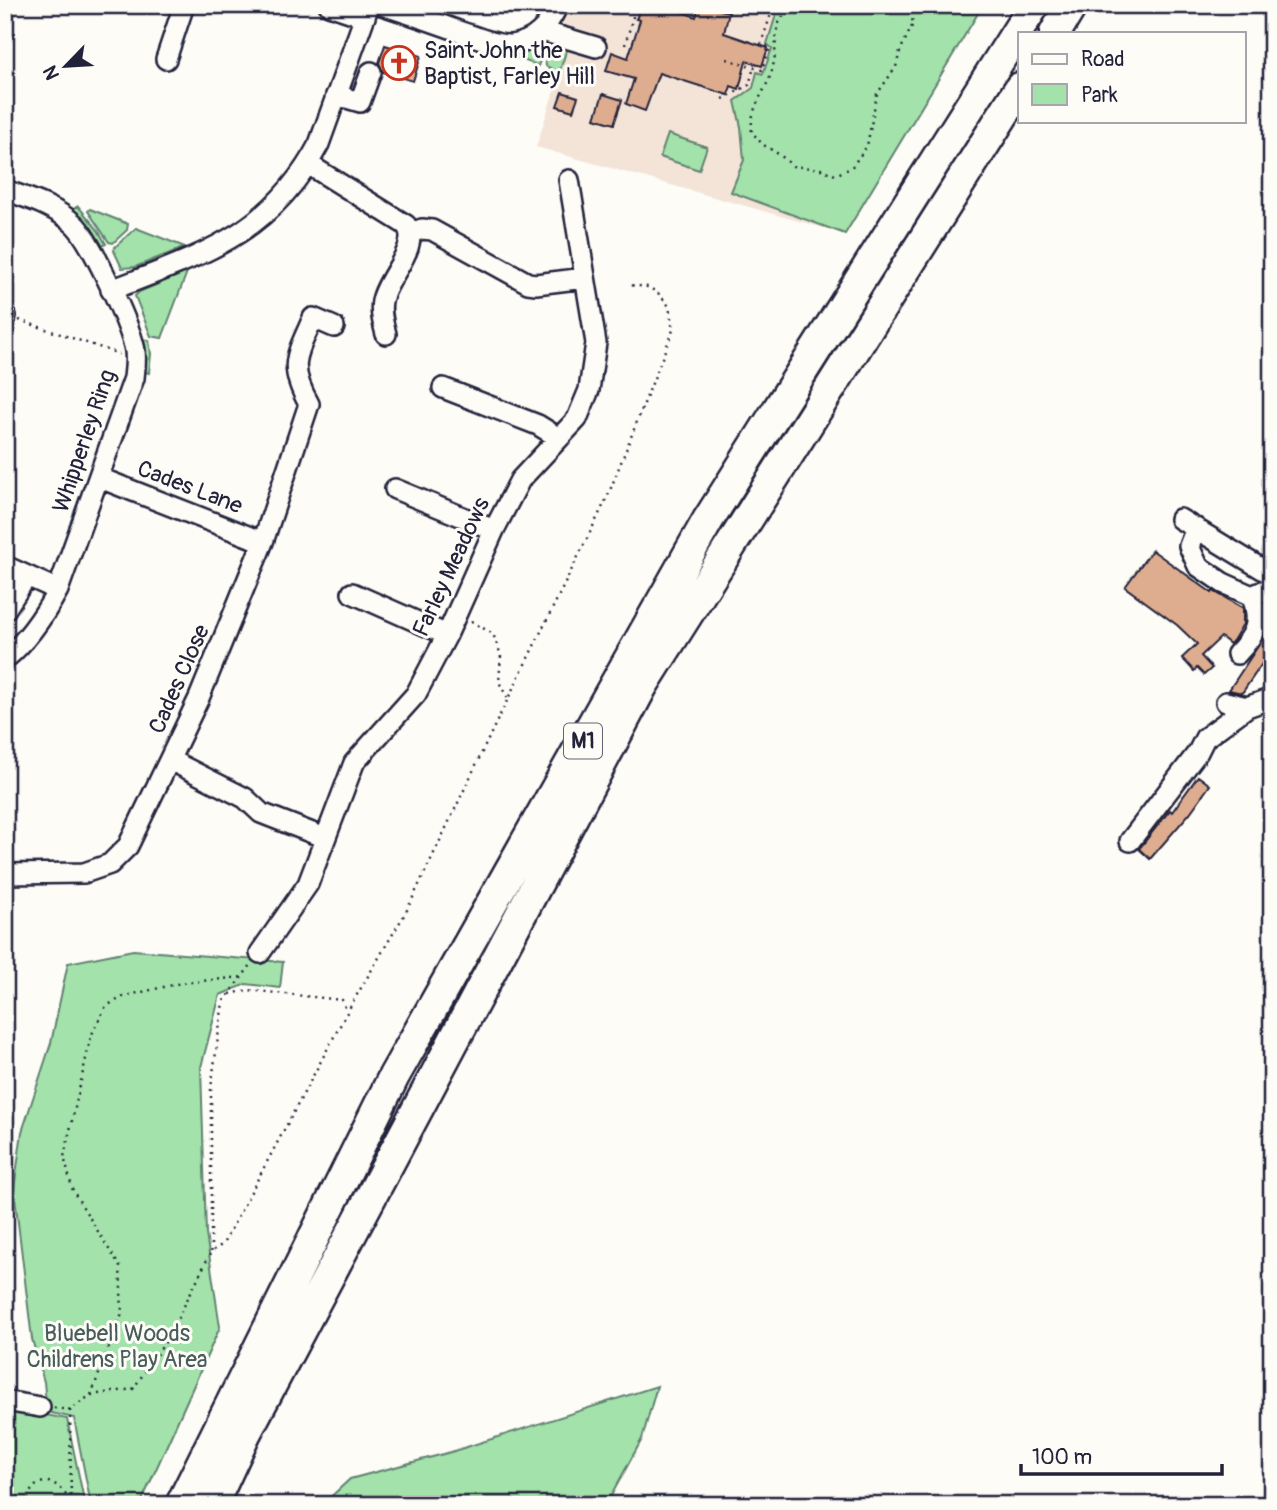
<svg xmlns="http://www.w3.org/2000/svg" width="1277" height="1510" font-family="Pangolin,sans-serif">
	<rect width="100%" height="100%" fill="#fdfcf7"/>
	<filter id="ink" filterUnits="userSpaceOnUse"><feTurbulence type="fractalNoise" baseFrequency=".0143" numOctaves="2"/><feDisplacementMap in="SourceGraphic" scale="14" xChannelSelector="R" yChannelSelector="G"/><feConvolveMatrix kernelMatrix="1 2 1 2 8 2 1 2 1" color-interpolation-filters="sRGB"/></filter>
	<g filter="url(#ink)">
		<path fill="#f4e4d8" d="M564,5H983L845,234L536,147L568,47L545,37Z"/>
		<path fill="#a3e2aa" stroke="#628272" stroke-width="2" d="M779,5H983L845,234L731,192L744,160L741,127L735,101L753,88L757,72L763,74L772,48L767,44Z
			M543,41L568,46L559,73L546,66Z
			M537,44L541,58L538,66L508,54Z
			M668,134L707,147L699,170L660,157Z
			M78,206L98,230L106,244L99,248L72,210Z
			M90,209L128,224L127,230L113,243L109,242L88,211Z
			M136,228L185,247L135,267L122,268L114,251L115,247Z
			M187,272L162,338L151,336L135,296L139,292Z
			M139,339L149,340L151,354L149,373L142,371Z
			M133,950L283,962L280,988L246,984L220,995L201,1067L206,1234L220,1327L140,1505H91L74,1418L47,1412L44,1382L32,1339L14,1189L22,1132L51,1043L68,963Z
			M657,1386L642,1439L606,1505H322L350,1479L451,1452Z
			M5,1407L67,1419L85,1505H5Z"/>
		<path fill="#dead90" stroke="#22223b" stroke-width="2" d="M642,5H663L696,17L699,5L729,12L724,33L768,48L762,66L746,61L739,89L731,86L728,95L659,73L645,111L626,104L634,79L606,71L612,52L628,58L640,20L636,19Z
			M385,45L421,56L413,81L383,72L379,63Z
			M562,92L578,97L573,111L557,106Z
			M603,94L622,100L614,124L595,118Z
			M1152,550L1212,593L1213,591L1243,608V624L1234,639L1230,644L1221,637L1201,656L1212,668L1204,675L1197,668L1194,671L1182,658L1197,644L1177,625L1125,587Z
			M1272,625V649L1242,693L1229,690Z
			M1198,776L1210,785L1190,813L1150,859L1139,849L1170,810L1172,812Z"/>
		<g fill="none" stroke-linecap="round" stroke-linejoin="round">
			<g stroke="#22223b" stroke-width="24">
				<path id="minor" d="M329,5L365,17
					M382,5C410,14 437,23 464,33C478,37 497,46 511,45C536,42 548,26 558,5
					M542,31L596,47
					M166,59L184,5
					M336,95L360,102L371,72
					M308,164L406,225C422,245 386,278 382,301C380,312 383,323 386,334
					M5,190C29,199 55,206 74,224C91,240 128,321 134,346C137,356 135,368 134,378L58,590C44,616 28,640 5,659
					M411,233L422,229L432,230L528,283L536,284L585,278
					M111,290C201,255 271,235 319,144L369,5
					M5,317L6,316
					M443,388L538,425L559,438
					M100,478L263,542
					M395,489L494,530
					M1180,519L1272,575
					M1196,528L1189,546L1198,566L1223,583L1252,596L1272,587
					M5,566L58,590
					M352,593L447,635
					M5,610L27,576
					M1237,654C1256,634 1261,623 1252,596
					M1226,702L1247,707L1272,698
					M170,760L245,798L261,813L325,838
					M1130,841L1198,752L1205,738L1247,707
					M5,874L84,873L110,864L128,846L199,698L263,542L309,404C287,365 297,355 313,318L334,327
					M260,953L308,884L354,763L416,694L447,635L494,530L520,480L577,419L589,390L596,343L569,180
					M5,1401L40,1407"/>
			</g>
			<g stroke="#22223b" stroke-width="35">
				<path id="highway" d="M1055,33L1072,5
					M181,1505L394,1076L708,520L1034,5
					M212,1505L245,1434L642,686L1020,88"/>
			</g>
			<path stroke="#22223b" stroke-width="2.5" stroke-dasharray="2 5" stroke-linecap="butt" d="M792,5C788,12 782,16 779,23C774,36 777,51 773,66C768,91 749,105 752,132L762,144L780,155L793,166L821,169L835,175L851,168L867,146L877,94L896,67L900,51L913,24L910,5
				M607,11L609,5
				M625,45L635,10L632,5
				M727,59L762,70L770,47L761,44L774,5
				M723,99L749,85L754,67
				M19,320L119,354
				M471,621L493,634L501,655L499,682L508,699
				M230,994L249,990L342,1000L347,1012
				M211,1252V1088L221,1016L223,1002L251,965
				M91,1395L122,1313L120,1267L73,1191L64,1157L91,1036L106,1006L125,996L181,983L243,977
				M54,1408L70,1410L91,1395L133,1389L168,1338L211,1252L223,1244L351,1005L407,910L495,725L607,498L673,330L669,306L658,293L648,287L628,285
				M70,1410L71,1505
				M26,1505C31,1475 58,1475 69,1501"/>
			<use href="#minor" stroke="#fdfcf7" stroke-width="19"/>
			<use href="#highway" stroke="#fdfcf7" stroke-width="30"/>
		</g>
	</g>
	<defs>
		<g id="church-ring" transform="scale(1.75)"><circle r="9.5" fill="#fdfcf7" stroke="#c8321e" stroke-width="1.5"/><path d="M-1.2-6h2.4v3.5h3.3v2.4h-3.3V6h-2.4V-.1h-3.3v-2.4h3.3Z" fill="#c8321e"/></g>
	</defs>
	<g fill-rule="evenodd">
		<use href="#church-ring" x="399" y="63"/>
	</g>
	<g text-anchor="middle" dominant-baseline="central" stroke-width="6" stroke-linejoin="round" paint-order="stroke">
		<rect fill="#fdfcf7" stroke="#646373" stroke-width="2" x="564" y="723.5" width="38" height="35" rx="5"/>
		<g font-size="21" font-weight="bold" fill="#22223b">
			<text x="583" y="741">M1</text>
		</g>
		<g font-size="23" fill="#22223b" stroke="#fdfcf7" text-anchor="start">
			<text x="424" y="50">Saint John the<tspan x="424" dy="26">Baptist, Farley Hill</tspan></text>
		</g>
		<g font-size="23" fill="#22223b" stroke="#fdfcf7">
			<text transform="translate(84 441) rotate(-71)">Whipperley Ring</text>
			<text transform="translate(190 487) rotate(21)">Cades Lane</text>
			<text transform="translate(451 567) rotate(-65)">Farley Meadows</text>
			<text transform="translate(179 679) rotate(-66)">Cades Close</text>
		</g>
		<g font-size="23" fill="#495c5c" stroke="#fdfcf7">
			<text x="117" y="1333">Bluebell Woods<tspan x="117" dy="26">Childrens Play Area</tspan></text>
		</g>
	</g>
	<rect width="1277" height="1510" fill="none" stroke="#fdfcf7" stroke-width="28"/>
	<rect x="14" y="14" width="1249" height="1482" fill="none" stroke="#22223b" stroke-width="2.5" filter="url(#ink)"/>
	<rect x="1018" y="32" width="228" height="91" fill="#fdfcf7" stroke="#a5a5ac" stroke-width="2"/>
	<rect x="1032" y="54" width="35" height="10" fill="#fdfcf7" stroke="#a5a5ac" stroke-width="2"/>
	<text x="1081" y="66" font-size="21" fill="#22223b">Road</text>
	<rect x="1032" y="84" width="35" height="21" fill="#a3e2aa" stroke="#a5a5ac" stroke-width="2"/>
	<text x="1081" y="102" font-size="21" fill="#22223b">Park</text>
	<g transform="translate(66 66) rotate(245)" stroke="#fdfcf7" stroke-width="5" paint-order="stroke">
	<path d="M0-5L12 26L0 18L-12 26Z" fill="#22223b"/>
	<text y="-10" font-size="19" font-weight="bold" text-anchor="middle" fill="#22223b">N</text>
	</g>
	<path d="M1021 1464v10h201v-10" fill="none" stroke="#22223b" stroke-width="3.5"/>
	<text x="1032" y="1464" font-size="21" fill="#22223b" stroke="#fdfcf7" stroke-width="5" paint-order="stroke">100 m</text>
</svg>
